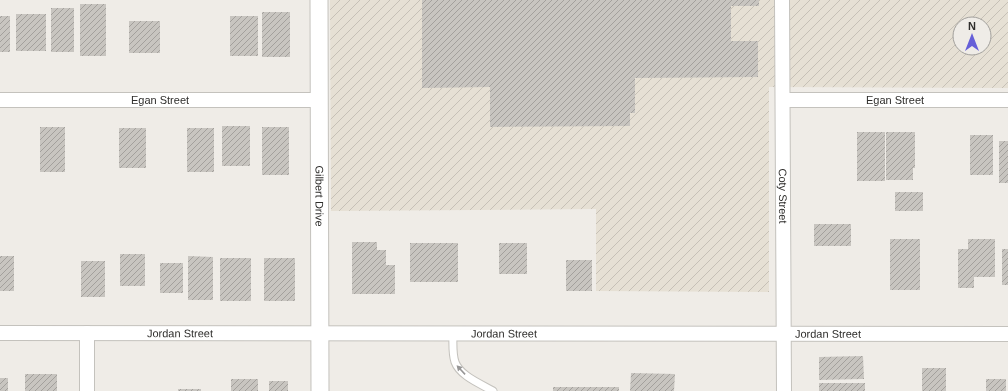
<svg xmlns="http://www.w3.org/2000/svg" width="1008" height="391" font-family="Helvetica,sans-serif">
	<defs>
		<pattern id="industrial-furrows" width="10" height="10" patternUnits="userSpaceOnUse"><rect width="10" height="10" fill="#e6e0d4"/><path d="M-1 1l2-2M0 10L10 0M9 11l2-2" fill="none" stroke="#c6c0b6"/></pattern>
		<pattern id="building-hatch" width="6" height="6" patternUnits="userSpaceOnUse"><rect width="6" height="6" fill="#c8c5c0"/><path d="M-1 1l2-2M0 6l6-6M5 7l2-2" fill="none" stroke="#a3a09c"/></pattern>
	</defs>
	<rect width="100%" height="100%" fill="#efece7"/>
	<path fill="url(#industrial-furrows)" fill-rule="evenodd" d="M330,0H1008V88L769,87V292L596,291V209L331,211ZM960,24H984V48H960Z"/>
	<path fill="url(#building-hatch)" d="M422,0H759V6H731V41H758V77L635,78V113H630V126L490,127V87L422,88Z
		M80,4H106V56H80Z
		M51,8H74V52H51Z
		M262,12H290V57H262Z
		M16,14H46V51H16Z
		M0,16H10V52H0Z
		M230,16H258V56H230Z
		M129,21H160V53H129Z
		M222,126H250V166H222Z
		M40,127H65V172H40Z
		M262,127H289V175H262Z
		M119,128H146V168H119Z
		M187,128H214V172H187Z
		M857,132H885V181H857Z
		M886,132H915V168H913V180H886Z
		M970,135H993V175H970Z
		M999,141H1008V183H999Z
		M895,192H923V211H895Z
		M814,224H851V246H814Z
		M890,239H920V290H890Z
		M968,239H995V277H974V288H958V249H968Z
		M352,242H377V250H386V265H395V294H352Z
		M410,243H458V282H410Z
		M499,243H527V274H499Z
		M1002,249H1008V285H1002Z
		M120,254H145V286H120Z
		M0,256H14V291H0Z
		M188,256L213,257V300H188Z
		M220,258H251V301H220Z
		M264,258H295V301H264Z
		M566,260H592V291H566Z
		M81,261H105V297H81Z
		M160,263H183V293H160Z
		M863,356L864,379L819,380V357Z
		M922,368H946V391H922Z
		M631,373L675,374L674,391H630Z
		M25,374H57V391H25Z
		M0,378H8V391H0Z
		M231,379H258V391H231Z
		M986,379H1006V391H986Z
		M269,381H288V391H269Z
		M819,383H865V391H819Z
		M553,387H619V391H553Z
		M178,389H201V391H178Z"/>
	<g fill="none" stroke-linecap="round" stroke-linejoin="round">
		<g stroke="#c4c2bd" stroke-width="9">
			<path id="service" d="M453,333C453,343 452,353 455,362C460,376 481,384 493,391"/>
		</g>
		<g stroke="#c4c2bd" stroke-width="16">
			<g id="minor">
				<path id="s1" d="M782,0L784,391"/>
				<path id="s2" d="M0,100H319"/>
				<path id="s3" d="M783,100H1008"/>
				<path id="s4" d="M0,333L1008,334"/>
				<path d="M87,333V391"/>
			</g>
		</g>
		<g stroke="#c4c2bd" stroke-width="19">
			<g id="tertiary">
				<path id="s5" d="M319,0L320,391"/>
			</g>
		</g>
		<use href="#service" stroke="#fff" stroke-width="7"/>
		<use href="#minor" stroke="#fff" stroke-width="14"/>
		<use href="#tertiary" stroke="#fff" stroke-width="17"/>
	</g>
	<defs><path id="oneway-solid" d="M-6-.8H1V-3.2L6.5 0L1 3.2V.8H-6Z"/></defs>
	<use fill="#979696" href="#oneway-solid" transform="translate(461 370) rotate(-133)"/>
	<g text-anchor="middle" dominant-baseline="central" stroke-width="3.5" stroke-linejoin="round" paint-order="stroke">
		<g font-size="11" fill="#2f2e2c" stroke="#efece7">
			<text stroke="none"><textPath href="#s2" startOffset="160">Egan Street</textPath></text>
			<text stroke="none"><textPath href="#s3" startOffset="112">Egan Street</textPath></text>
			<text stroke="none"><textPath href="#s1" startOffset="196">Coty Street</textPath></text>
			<text stroke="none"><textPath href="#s5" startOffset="196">Gilbert Drive</textPath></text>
			<text stroke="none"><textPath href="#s4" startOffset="180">Jordan Street</textPath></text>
			<text stroke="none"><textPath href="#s4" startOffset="504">Jordan Street</textPath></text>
			<text stroke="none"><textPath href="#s4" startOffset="828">Jordan Street</textPath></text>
		</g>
	</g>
	<g transform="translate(972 36)"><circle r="19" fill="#efece7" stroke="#a2a09c"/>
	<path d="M0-3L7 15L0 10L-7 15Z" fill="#665fd8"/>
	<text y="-6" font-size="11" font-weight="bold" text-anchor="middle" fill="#2f2e2c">N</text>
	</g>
</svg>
